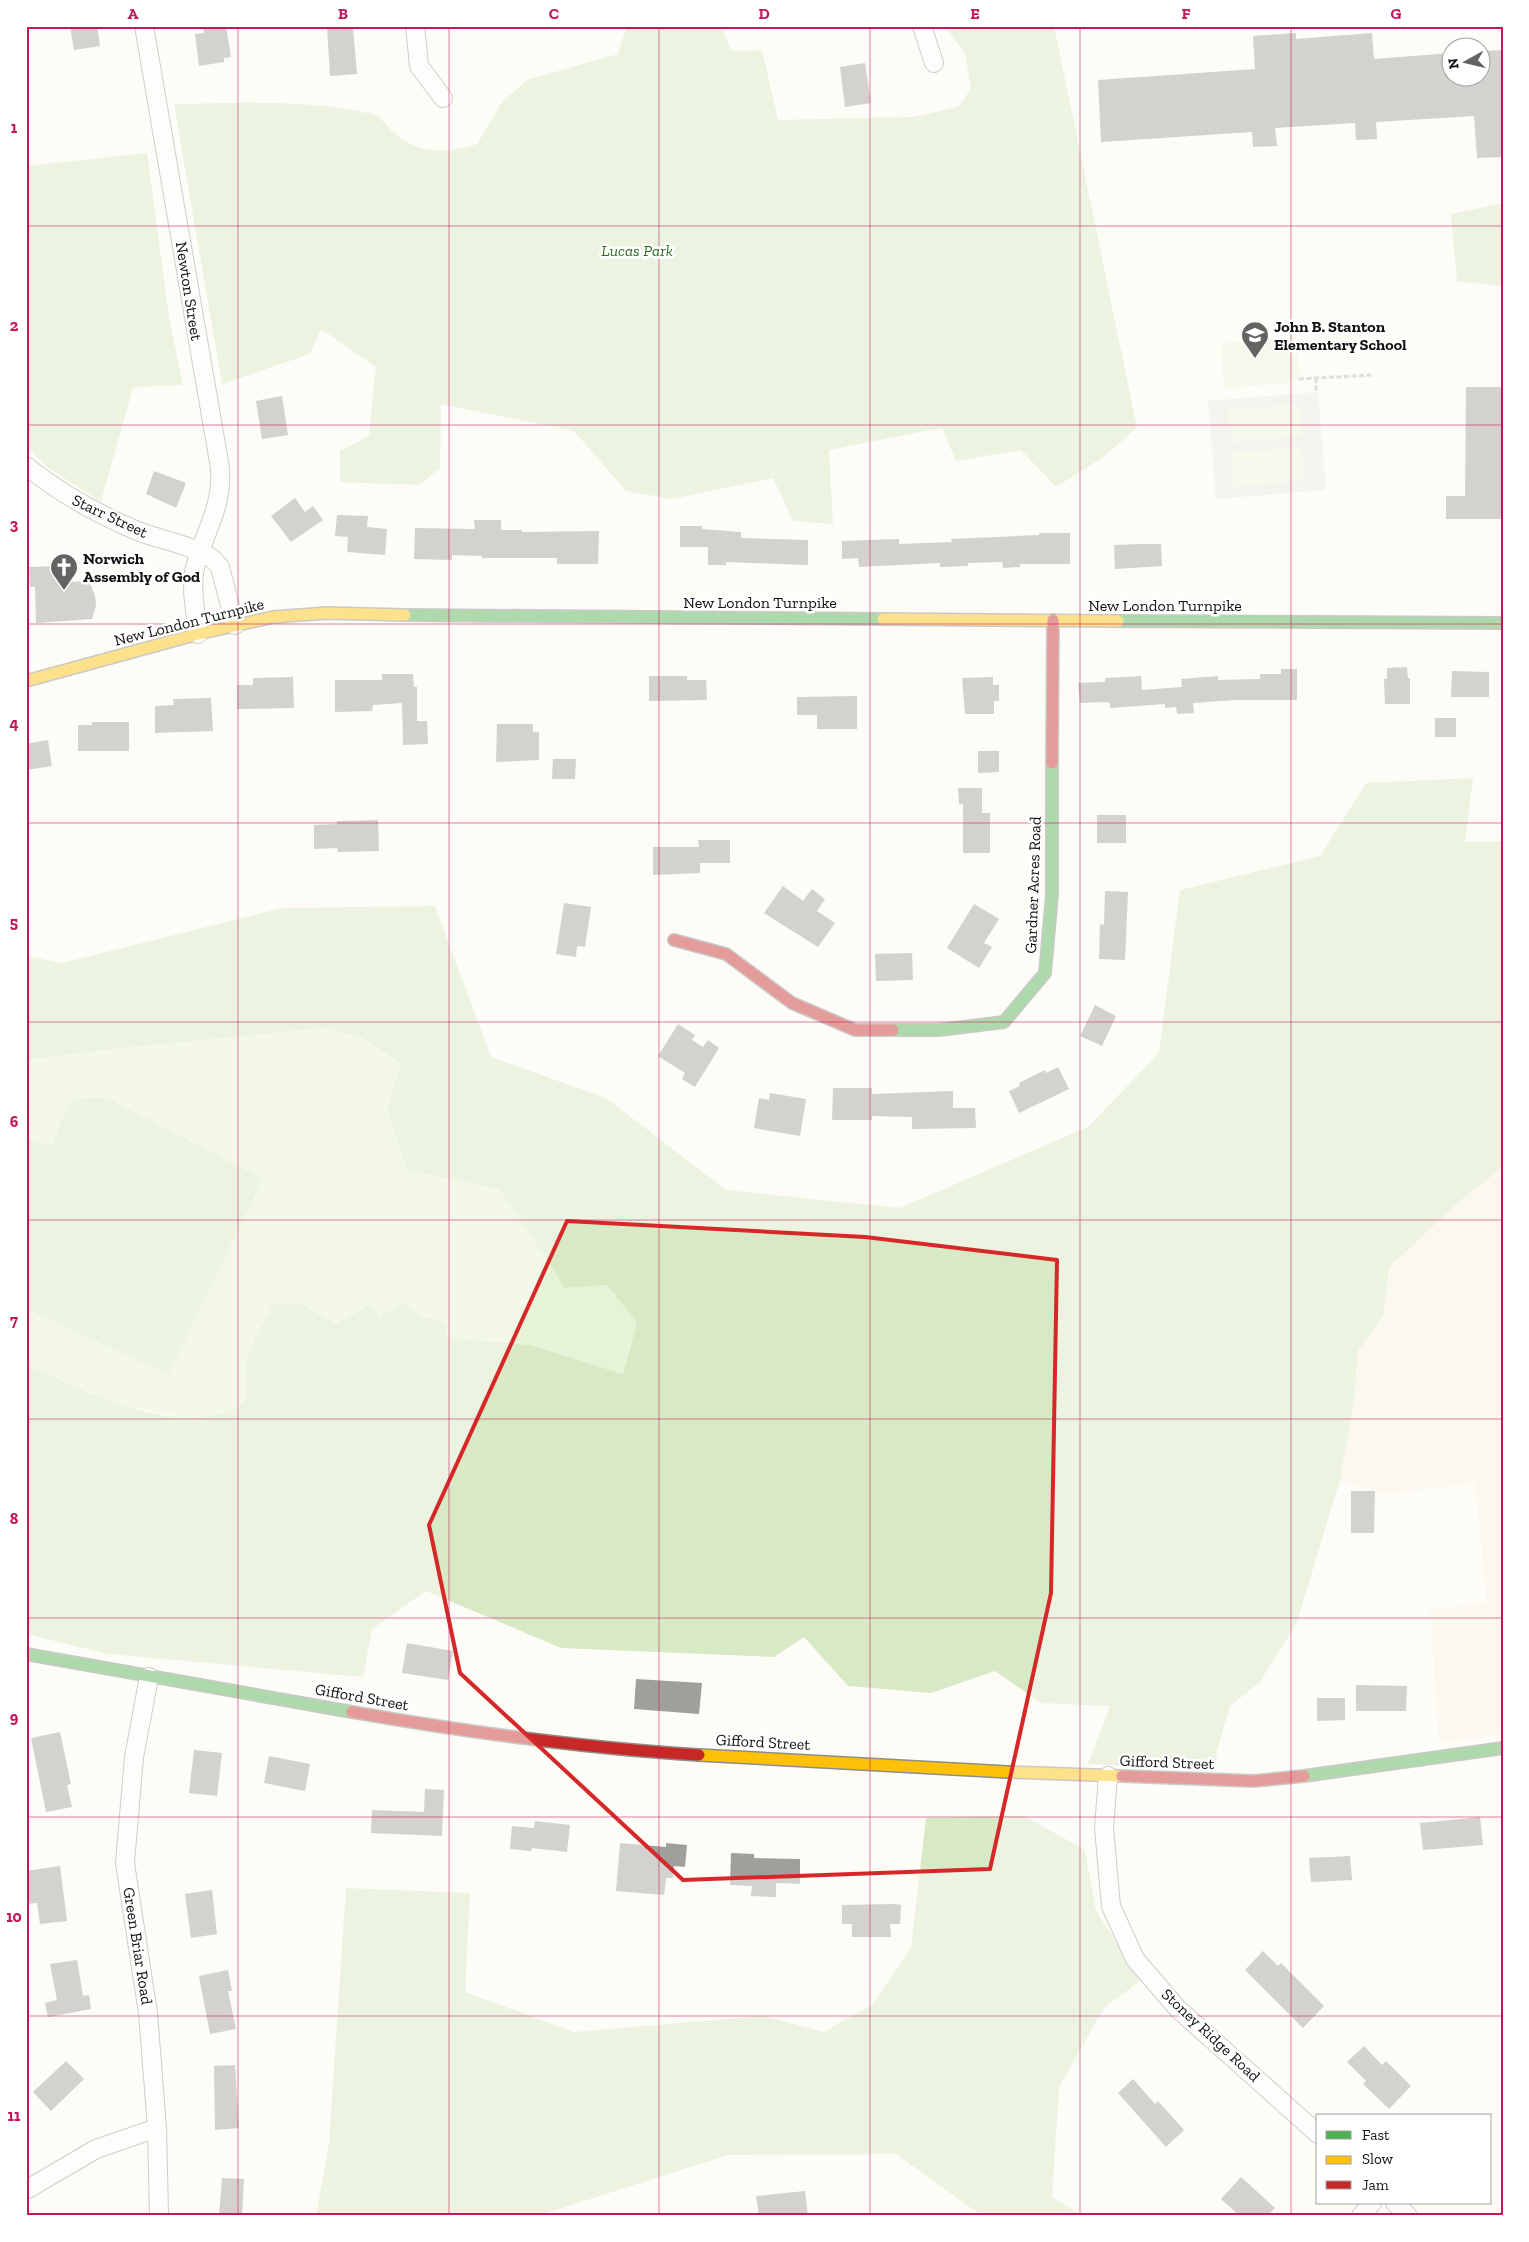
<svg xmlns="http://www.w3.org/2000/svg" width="1529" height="2242" font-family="'Zilla Slab',serif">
	<rect width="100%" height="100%" fill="#fdfcf7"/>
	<path fill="#f9f7e4" d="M1503,1167V1735L1439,1742L1430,1609L1487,1604L1475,1483L1386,1494L1340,1480L1354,1400L1358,1351L1383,1316L1389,1267L1461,1200Z"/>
	<path fill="#e7f3d7" d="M326,1028L360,1037L402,1063L387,1110L407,1170L500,1190L565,1288L607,1285L637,1323L623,1374L531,1345L447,1338L444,1322L423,1317L403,1303L380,1317L370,1306L336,1324L303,1305L245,1363L248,1388L242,1403L232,1411L208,1416L182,1417L121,1406L26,1364V1309L168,1374L69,1103L51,1146L26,1138V1060L122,1048Z"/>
	<path fill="#d8eac5" d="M627,26H721L732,51L762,50L778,120L914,117L958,107L971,89L965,53L944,26H1054L1137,428L1102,458L1056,487L1021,450L956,461L942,428L829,450L833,524L793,521L773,478L672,499L626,491L574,431L441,404L440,468L419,485L340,482V451L369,436L376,367L321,329L310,354L222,384L174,104C239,103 307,99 372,114C379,115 386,125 392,131C418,155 444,154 477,144L502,102L527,80L618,54Z
		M147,153L169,318L183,385L133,387L101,502L47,467L26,446V166Z
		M1503,203V286L1457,281L1451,214Z
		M1473,778L1465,842L1503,841V1167L1461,1200L1389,1267L1383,1316L1358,1351L1354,1400L1340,1480L1296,1625L1259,1683L1230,1706L1217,1751L1215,1771L1088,1764L1110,1706L1041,1703L995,1671L931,1693L848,1686L804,1637L774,1657L561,1648L426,1591L372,1629L363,1677L108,1654L26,1634V1364C83,1389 150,1427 213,1415C224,1413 234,1412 241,1404C252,1391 245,1379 245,1364C246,1354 268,1315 274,1303L303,1305L336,1324L370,1305L380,1317L403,1303L423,1317L444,1322L447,1338L531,1345L623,1374L637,1323L607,1285L565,1288L500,1190L407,1170L387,1110L401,1063L360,1037L326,1028L122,1048L26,1060V956L62,963L282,908L435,906L491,1057L606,1098L726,1190L900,1208L1088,1127L1159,1053L1180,890L1320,856L1366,783Z
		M89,1097L109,1099L263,1179L168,1374L26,1309V1138L51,1146L69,1103Z
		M1024,1816L1085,1850L1096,1911L1141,1980L1104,2008L1059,2087L1052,2197L1083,2216H982L896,2154L728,2155L537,2216H316L329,2144L346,1888L470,1893L465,1992L574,2032L763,2016L824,2032L873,2004L911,1948L926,1818Z"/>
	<path fill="#f0f6e1" d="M1296,337L1300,382L1224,388L1221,343Z
		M1299,404L1302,436L1231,442L1228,410Z
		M1303,448L1305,480L1234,486L1232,453Z"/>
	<path fill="#edebe2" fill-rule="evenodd" d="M1318,392L1326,490L1216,499L1208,401ZM1299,404L1302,436L1231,442L1229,410ZM1302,448L1305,480L1234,486L1232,453Z"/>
	<path fill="#a19f9c" d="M70,26H97L100,46L74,50Z
		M203,26H226L231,57L224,58V62L199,66L195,34L204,33Z
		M327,26H351V29L353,28L357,74L330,76Z
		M1296,33V39L1372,33L1374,59L1452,53V78H1482V51L1503,50V157L1477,158L1474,116L1376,122L1377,139L1356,140L1355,123L1275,128L1277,146L1253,147L1252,132L1101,142L1098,80L1255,69L1253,36Z
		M865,63L871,103L845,107L840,67Z
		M1466,387H1503V519H1446V496H1465Z
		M282,396L288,435L262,439L256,401Z
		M154,471L186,483L176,508L146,494Z
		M295,498L305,512L313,506L323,520L291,542L271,516Z
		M337,515L368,516L367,527L387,529L385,555L347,552L348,537L335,536Z
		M474,520H501V530H522V532L599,531L598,564H557V558H482V556L452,555V560L414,559L415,528L475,529Z
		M680,526H702V529L741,532V538L808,540V565L726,562V565H708V547H680Z
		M1039,533H1070V564H1020V567L1003,568L1002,562L968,563V566L940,567V563L859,567L858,558L842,559V541L899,539V544L952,542L951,539L1039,535Z
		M1142,544H1161L1162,566L1115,569L1114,545Z
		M60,566L61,577L65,576L66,582L89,581L95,596L96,606L92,619L36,623L35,587H30L29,567Z
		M1407,667L1408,678H1410V704H1385L1384,679H1387V668Z
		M1281,669H1297V700H1236L1193,703L1194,713L1177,714L1176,707L1165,708V704L1110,708V703L1106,702L1080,703L1078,683L1105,682V678L1141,676L1142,690L1182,687L1181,679L1218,676V680L1260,679V674H1281Z
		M1452,671L1489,672V697H1451Z
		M382,674H413L414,687H417V721H427L428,744L403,745L402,703L373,705L372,711L335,712V680H382Z
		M649,676H687V680H706L707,700L649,701Z
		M293,677L294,708L237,709V685H253V678Z
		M993,677V685H999V701H994V714H965L962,678Z
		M857,696V729H817V715H797V697Z
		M211,698L213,731L155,733V706L174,705L173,699Z
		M1435,718H1456V737H1435Z
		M92,722H129V751H78V725H92Z
		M497,724H533V732H539V760L496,762Z
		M48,740L52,766L26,770V744Z
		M978,751H999V772L978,773Z
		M553,759H576L575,779H552Z
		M958,788H982V813H990V853H963V804H959Z
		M1097,815H1126V843H1097Z
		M378,820L379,851L338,852L337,848L314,849V825L337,824V821Z
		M698,840H730V863H700V873L653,875V847H699Z
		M783,886L803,901L812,889L825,899L817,911L835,923L818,947L764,913Z
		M1105,891L1128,892L1125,960L1099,959L1100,924L1104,925Z
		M564,903L591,907L585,947L577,946L576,957L556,954Z
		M974,904L999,919L984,943L992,947L979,968L947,948Z
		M912,953L913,980L876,981L875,954Z
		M1095,1005L1116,1016L1102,1046L1080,1036Z
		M678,1024L695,1035L692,1040L703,1047L708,1040L719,1048L695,1087L682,1079L685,1073L658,1056Z
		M1058,1067L1069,1089L1019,1113L1009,1091L1020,1086L1019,1083L1045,1070L1046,1073Z
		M833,1088H872V1094L953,1091V1108H975L976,1128L912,1129V1117L872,1116V1120H832Z
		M770,1093L806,1099L800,1136L754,1128L759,1098L769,1100Z
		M1351,1491H1375L1374,1533H1351Z
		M407,1643L453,1651L448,1680L402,1673Z
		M636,1679L702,1683L699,1714L634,1709Z
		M1356,1685L1407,1686L1406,1711H1356Z
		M1317,1698H1345V1720L1317,1721Z
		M60,1732L71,1784L67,1785L72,1807L46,1812L31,1738Z
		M194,1750L222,1753L217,1796L189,1793Z
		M269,1756L310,1764L305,1791L264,1783Z
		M425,1789L444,1790L442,1836L371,1833L372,1810L424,1812Z
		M1480,1817L1483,1845L1423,1850L1420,1823Z
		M535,1821L570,1825L567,1852L532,1848L531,1851L510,1849L512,1826L534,1828Z
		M620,1843L666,1847V1843L687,1845L685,1867L674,1866L673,1878H666L664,1895L616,1891Z
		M731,1853L754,1854V1858L800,1859V1884L776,1883V1897L751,1896L752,1886L730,1885Z
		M1350,1856L1352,1880L1311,1882L1309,1858Z
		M60,1866L67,1921L40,1924L37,1903L26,1904V1871Z
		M212,1890L217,1934L191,1938L185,1894Z
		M894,1904L901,1905L900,1924H890L891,1937H852V1924H842V1905Z
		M1263,1951L1278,1966L1281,1963L1324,2006L1303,2028L1245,1970Z
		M77,1960L83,1996L89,1995L91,2009L48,2017L45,2003L57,2000L50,1964Z
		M228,1970L232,1991H228L236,2029L210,2034L199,1976Z
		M1364,2046L1382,2065L1386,2061L1411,2086L1389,2109L1363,2084L1366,2081L1347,2062Z
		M66,2061L84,2079L51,2111L33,2092Z
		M235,2065L239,2128L215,2130L214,2066Z
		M1133,2079L1155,2104L1158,2101L1184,2130L1166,2147L1118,2093Z
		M1241,2177L1275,2208L1267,2216H1240L1221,2199Z
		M222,2178L244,2179L242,2216H219Z
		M805,2191L808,2216H759L756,2196Z"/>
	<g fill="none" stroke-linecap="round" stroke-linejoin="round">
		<g stroke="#979795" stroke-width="20">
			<path id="street" d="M144,26L220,468C223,511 202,534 194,572C191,592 196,614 198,634
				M415,26L419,66L443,98
				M922,26L934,63
				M26,466C61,494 99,515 140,532C162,540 194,546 213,559L220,567L235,625
				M149,1677L134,1757L125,1863L148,2013L157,2128L159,2216
				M1108,1776L1104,1828L1111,1906L1135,1959L1178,2009L1318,2134
				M26,2190L96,2149L157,2128
				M1395,2203L1408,2216
				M1361,2216L1372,2203"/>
		</g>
		<g stroke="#8e8d8b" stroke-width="14">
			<path id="fast" d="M405,615L883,619
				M1118,621L1503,623
				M893,1030H939L1004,1022L1045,973L1052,894V763
				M26,1654L352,1712
				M1304,1776L1503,1748"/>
		</g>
		<g stroke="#8e8d8b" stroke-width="14">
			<path id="slow" d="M883,619L1118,621
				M26,681L198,634L273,617L327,613L405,615
				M699,1755L1008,1772L1122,1776"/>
		</g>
		<g stroke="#8e8d8b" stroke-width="14">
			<path id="jam" d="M1052,763L1053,620
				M674,940L726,954L792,1003L855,1030H893
				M352,1712C466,1732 582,1748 699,1755
				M1122,1776L1254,1781L1304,1776"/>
		</g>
		<path stroke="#b9b9b8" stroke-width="3" stroke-dasharray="5 2.5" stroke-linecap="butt" d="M1316,378V392
			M1299,379L1372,375"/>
		<use href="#street" stroke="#fffffe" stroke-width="18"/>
		<use href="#fast" stroke="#4caf50" stroke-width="11"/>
		<use href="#slow" stroke="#ffc107" stroke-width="11"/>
		<use href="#jam" stroke="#c62828" stroke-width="11"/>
	</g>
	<path d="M0 0H1529V2242H0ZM567,1221L865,1237L1057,1260L1051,1593L990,1869L683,1880L460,1673L429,1525Z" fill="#fdfcf7" fill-opacity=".55" fill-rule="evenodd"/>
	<path fill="none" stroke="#d62828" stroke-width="4" stroke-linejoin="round" d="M567,1221L865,1237L1057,1260L1051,1593L990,1869L683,1880L460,1673L429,1525Z"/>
	<path fill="none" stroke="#c2185b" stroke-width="1" stroke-opacity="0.55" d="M238,26V2216M449,26V2216M659,26V2216M870,26V2216M1080,26V2216M1291,26V2216M26,226H1503M26,425H1503M26,624H1503M26,823H1503M26,1022H1503M26,1220H1503M26,1419H1503M26,1618H1503M26,1817H1503M26,2016H1503"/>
	<defs>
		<g id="school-pin" transform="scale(1.4375)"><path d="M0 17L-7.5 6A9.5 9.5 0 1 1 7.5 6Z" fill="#646362" stroke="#fff"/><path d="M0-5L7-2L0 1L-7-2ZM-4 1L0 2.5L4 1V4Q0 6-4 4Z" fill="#fff"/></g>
		<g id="church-pin" transform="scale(1.4375)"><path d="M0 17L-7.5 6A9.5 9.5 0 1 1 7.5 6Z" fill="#646362" stroke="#fff"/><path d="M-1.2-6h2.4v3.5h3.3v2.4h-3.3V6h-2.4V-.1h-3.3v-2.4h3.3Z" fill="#fff"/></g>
	</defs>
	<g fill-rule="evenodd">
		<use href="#school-pin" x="1255" y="335"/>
		<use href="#church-pin" x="64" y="567"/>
	</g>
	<g text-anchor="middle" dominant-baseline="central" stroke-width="5" stroke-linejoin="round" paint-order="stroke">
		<g font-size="16" font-style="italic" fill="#2f6b1f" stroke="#fff">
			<text x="637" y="250">Lucas Park</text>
		</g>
		<g font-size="16" fill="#111" stroke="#fff">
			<text transform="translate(189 291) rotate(81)">Newton Street</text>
			<text transform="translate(110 516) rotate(25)">Starr Street</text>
			<text x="760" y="602">New London Turnpike</text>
			<text x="1165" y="605">New London Turnpike</text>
			<text transform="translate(189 622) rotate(-14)">New London Turnpike</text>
			<text transform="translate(1033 885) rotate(-88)">Gardner Acres Road</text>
			<text transform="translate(362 1697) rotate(10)">Gifford Street</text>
			<text transform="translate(763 1742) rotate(3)">Gifford Street</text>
			<text transform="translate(1167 1762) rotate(2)">Gifford Street</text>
			<text transform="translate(138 1946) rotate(81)">Green Briar Road</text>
			<text transform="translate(1211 2035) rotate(43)">Stoney Ridge Road</text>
		</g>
		<g font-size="16" font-weight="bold" fill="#111" stroke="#fff" text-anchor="start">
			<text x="1274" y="326">John B. Stanton<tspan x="1274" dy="18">Elementary School</tspan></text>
			<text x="83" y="558">Norwich<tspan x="83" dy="18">Assembly of God</tspan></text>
		</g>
	</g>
	<rect width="1529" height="2242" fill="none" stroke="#ffffff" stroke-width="55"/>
	<rect x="1316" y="2114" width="175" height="90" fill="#ffffff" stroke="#a0a0a0"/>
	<rect x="1326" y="2131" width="25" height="8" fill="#4caf50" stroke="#a0a0a0"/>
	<text x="1362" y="2140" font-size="15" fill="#111111">Fast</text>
	<rect x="1326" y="2156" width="25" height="8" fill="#ffc107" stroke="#a0a0a0"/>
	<text x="1362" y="2164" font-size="15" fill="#111111">Slow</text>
	<rect x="1326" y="2181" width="25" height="8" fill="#c62828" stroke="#a0a0a0"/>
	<text x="1362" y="2190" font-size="15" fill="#111111">Jam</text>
	<g transform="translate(1466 62) rotate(262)"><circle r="24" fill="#ffffff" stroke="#a0a0a0"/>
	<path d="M0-4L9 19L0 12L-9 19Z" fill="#646362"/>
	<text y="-8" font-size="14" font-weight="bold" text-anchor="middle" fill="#111111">N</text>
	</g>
	<rect x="28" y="28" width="1474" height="2186" fill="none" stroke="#c2185b" stroke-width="2"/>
	<g font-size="16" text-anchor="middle" font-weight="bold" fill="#c2185b">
		<text x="133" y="19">A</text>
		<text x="343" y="19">B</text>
		<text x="554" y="19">C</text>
		<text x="764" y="19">D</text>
		<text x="975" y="19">E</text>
		<text x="1186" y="19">F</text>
		<text x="1396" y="19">G</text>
		<text x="14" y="133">1</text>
		<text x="14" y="331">2</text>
		<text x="14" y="530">3</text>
		<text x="14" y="729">4</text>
		<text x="14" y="928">5</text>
		<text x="14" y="1127">6</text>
		<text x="14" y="1326">7</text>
		<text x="14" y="1524">8</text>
		<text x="14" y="1723">9</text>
		<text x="14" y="1922">10</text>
		<text x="14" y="2121">11</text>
	</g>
</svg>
